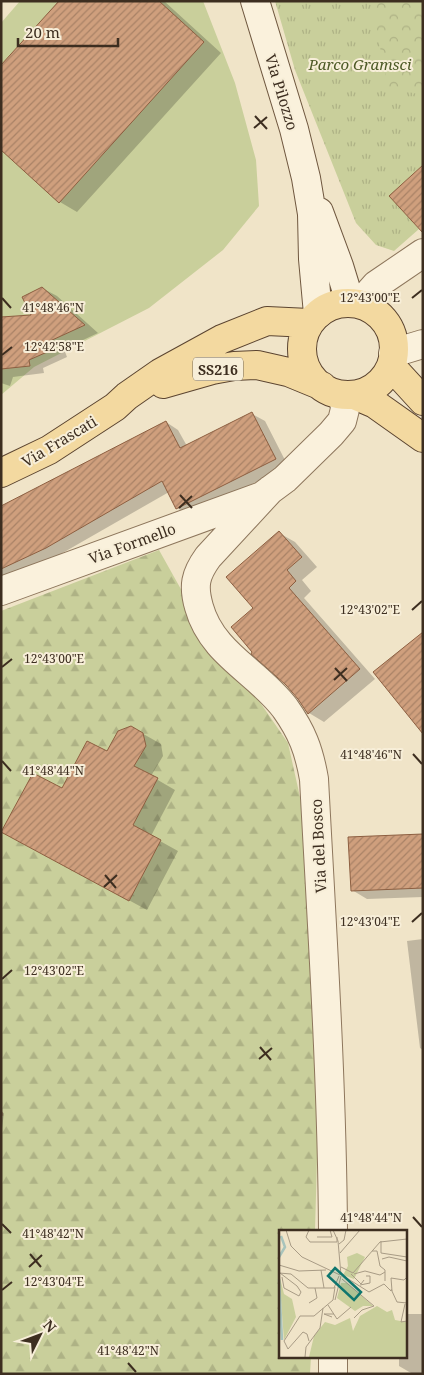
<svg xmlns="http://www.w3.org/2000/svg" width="424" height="1375" font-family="'Noto Serif',serif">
	<defs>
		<pattern id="grass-tufts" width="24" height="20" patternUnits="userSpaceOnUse" patternTransform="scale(1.25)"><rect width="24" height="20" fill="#c9cf9b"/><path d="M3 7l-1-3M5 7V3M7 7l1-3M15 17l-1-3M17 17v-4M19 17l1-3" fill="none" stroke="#aeb285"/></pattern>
		<pattern id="forest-firs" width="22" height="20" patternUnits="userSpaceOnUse" patternTransform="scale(1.25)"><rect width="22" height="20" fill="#c9cf9b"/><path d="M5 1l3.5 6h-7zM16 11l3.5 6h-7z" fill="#aeb285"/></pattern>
		<pattern id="park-crowns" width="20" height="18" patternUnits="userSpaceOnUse" patternTransform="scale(1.25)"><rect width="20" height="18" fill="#c9cf9b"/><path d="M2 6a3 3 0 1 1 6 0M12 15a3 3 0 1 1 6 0" fill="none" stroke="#aeb285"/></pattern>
		<pattern id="building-hatch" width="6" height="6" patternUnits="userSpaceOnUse" patternTransform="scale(1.25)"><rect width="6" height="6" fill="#cf9f7d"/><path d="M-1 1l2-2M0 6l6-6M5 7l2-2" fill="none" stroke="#a98266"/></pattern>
	</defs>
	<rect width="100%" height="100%" fill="#f0e4c8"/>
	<path fill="url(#grass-tufts)" d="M275,1H423V165L390,196L419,229L394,251L376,245L356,223L295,70Z"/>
	<path fill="url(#forest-firs)" d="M159,550L187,600L206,651L257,698L288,743L302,806L318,1122L315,1231H280V1356H311L310,1374H1V611Z"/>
	<path fill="url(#park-crowns)" d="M371,1H423V95L388,88Z"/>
	<path fill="#c9cf9b" d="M20,1H203L235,83L256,160L259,206L223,250L149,308L34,367L1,395V23Z"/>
	<path fill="#0003" d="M61,1H164L221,53L77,212L60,202Z
		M42,288L57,296L98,333L64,349L67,357L43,368L44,373L13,377L10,386L1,383V319L33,316Z
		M252,414L265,421L288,466L190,515L177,508L169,492L59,555L1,582V507L166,422L178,430L187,446Z
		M279,533L295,542L317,567L302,580L311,591L304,598L375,679L324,722L309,713L255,608Z
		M131,727L161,744L163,756L151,776L175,790L151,836L178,851L147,910L3,832L62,790L107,753Z
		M423,836V897L367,899L352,890Z
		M423,939V1050L420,1048L407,941Z
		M1,1112L4,1113L1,1136Z
		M405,1314H423V1374L411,1373L399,1366V1356H405Z"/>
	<path fill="url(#building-hatch)" stroke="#8d5f41" d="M59,1H159L204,42L59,203L1,150V65Z
		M423,165V233L389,196Z
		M42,287L85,325L50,341L54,349L29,360L30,366L1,369V317L31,315L22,297Z
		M252,412L276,459L176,509L162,481L46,548L1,569V506L166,421L180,448Z
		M279,531L302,557L287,570L296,581L289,588L360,669L308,714L298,699L286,685L251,654L252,652L231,627L253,608L226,577Z
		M423,632V734L373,672Z
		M131,726L143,733L146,746L134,766L158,778L133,825L161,840L129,901L1,832L33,773L62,788L87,741L107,751L118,731Z
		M423,834V888L351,891L348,837Z"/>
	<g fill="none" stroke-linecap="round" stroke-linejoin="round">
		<g stroke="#8d765c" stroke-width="30">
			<path id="minor" d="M360,303L376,285L423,253
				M393,353L423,344
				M270,490L208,557C195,575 193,586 199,607C212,654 257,671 285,708C302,732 309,750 314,779C322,929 332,1080 333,1231
				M1,591L262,496L285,479L331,434L342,421L345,409L343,395
				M333,1374V1356"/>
		</g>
		<g stroke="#6f573f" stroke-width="30">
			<path id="secondary" d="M255,1L294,129L306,178L312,214L313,259L318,314
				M319,212L339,266L350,302"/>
		</g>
		<g stroke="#5b4430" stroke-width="30">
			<path id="primary" d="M302 349a46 46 0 1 1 92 0a46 46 0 1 1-92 0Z
				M391,366L423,401
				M163,384L212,370L234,366L257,365L288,372L322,386
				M354,395L375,404L423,438
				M1,473L49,450L115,407L127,396L160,373L222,339L267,321L309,323"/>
		</g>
		<path stroke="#8d765c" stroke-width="3" stroke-dasharray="4 2.5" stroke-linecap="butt" d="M1,1112L2,1116"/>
		<use href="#minor" stroke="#faf1dc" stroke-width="28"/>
		<use href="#secondary" stroke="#faf1dc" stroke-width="28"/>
		<use href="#primary" stroke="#f3d9a0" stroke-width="28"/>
	</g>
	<path fill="none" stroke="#3d2e20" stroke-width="2" d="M255,116L267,129M254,128L267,117M2,298L11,308M412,298L422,290M2,355L12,347M180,495L192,508M179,508L192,496M412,610L422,601M2,667L12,659M335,668L347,681M334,680L347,668M413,754L422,764M2,761L11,771M105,875L116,888M104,887L117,875M412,922L422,913M2,979L12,970M260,1047L271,1060M259,1059L272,1048M413,1217L422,1227M2,1224L11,1233M30,1254L41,1267M29,1267L42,1255M2,1290L12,1282M128,1363L136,1372"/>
	<g text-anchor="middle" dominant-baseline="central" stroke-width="4" stroke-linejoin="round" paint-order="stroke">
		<rect fill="#f7eed8" stroke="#756857" stroke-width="1" x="193" y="357.5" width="50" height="23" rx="4"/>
		<g font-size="14" font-weight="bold" fill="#3d2e20">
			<text x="218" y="369">SS216</text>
		</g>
		<g font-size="15" font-style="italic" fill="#4d5a26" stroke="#f7eed8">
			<text x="360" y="64">Parco Gramsci</text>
		</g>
		<g font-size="15" fill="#3d2e20" stroke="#f7eed8">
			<text transform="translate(282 92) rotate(73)">Via Pilozzo</text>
			<text transform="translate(59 441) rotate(-31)">Via Frascati</text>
			<text transform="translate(132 543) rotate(-20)">Via Formello</text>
			<text transform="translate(318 846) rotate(-93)">Via del Bosco</text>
		</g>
	</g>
	<g transform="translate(279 1230)">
		<rect width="128" height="128" fill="#f0e4c8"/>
		<path d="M78,23L86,27L75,49L64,45L69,36L68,27ZM0,44L5,64L13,69L17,87L5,110ZM62,53H68L94,76H84L76,81L58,68ZM98,76L108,82L113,80L116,90L127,92V127H30L35,106L46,92L56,95L71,88L74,101L81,86Z" fill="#c9cf9b"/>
		<path fill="none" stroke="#a9c4bc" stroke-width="2.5" d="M0,27L6,17L2,6M0,49L3,110"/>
		<path fill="none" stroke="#a89b85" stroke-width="1" d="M7,0L12,16L23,27L61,45M30,0L27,7L31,12H58V7M54,0L59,11L62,45M38,7H53L51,0M102,11V23L128,27M60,14L65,10L67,0M93,21H98L101,36L106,40V51M61,23L81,0M103,29L110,27L128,31M0,35L20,41L47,40M62,37L74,43L101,12L128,9M42,40L45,58M0,43L12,44L29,58H55L60,46M1,43L18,56L22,62L20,66L5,58L3,47M72,44L82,54L85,50M75,44L86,41L101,45L106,42M63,45L90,62L105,54L112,61M63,49L95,76L83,80L75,88M81,55L91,53V46H87M112,59L118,72L128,73M113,61L112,48L125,50L128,47M56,70L62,46M30,73L38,68L36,58M126,74L122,92L128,91M49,75L58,89L72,77M53,87L45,84H55M5,111L21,86H35L54,70L56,57M5,111L9,119L24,102L28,104L30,111M26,127L27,117L41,98L44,78"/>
		<path fill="#0f766e" fill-opacity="0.15" stroke="#0f766e" stroke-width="2.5" d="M56,38L82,62L75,70L49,46Z"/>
		<rect width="128" height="128" fill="none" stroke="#3d2e20" stroke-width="2.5"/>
	</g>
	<g font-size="12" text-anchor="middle" fill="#3d2e20" stroke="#f7eed8" stroke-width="4" stroke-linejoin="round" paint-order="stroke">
		<text x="370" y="302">12°43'00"E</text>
		<text x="53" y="312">41°48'46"N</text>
		<text x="54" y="351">12°42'58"E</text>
		<text x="370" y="614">12°43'02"E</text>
		<text x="54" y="663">12°43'00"E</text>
		<text x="371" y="759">41°48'46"N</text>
		<text x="53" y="775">41°48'44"N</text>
		<text x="370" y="926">12°43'04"E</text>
		<text x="54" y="975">12°43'02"E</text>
		<text x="371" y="1222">41°48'44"N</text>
		<text x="53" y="1238">41°48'42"N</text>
		<text x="54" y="1286">12°43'04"E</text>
		<text x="128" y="1355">41°48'42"N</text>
	</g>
	<rect width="424" height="1375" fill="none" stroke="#3d2e20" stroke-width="5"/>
	<g transform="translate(40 1335) rotate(48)" stroke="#f7eed8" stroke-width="4" paint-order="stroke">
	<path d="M0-4L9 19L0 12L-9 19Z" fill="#3d2e20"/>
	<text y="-8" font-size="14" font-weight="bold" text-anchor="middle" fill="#3d2e20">N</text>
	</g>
	<path d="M18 38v8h100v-8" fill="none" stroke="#3d2e20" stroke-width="2.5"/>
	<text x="25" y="38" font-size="15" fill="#3d2e20" stroke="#f7eed8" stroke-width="4" paint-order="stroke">20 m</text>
</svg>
